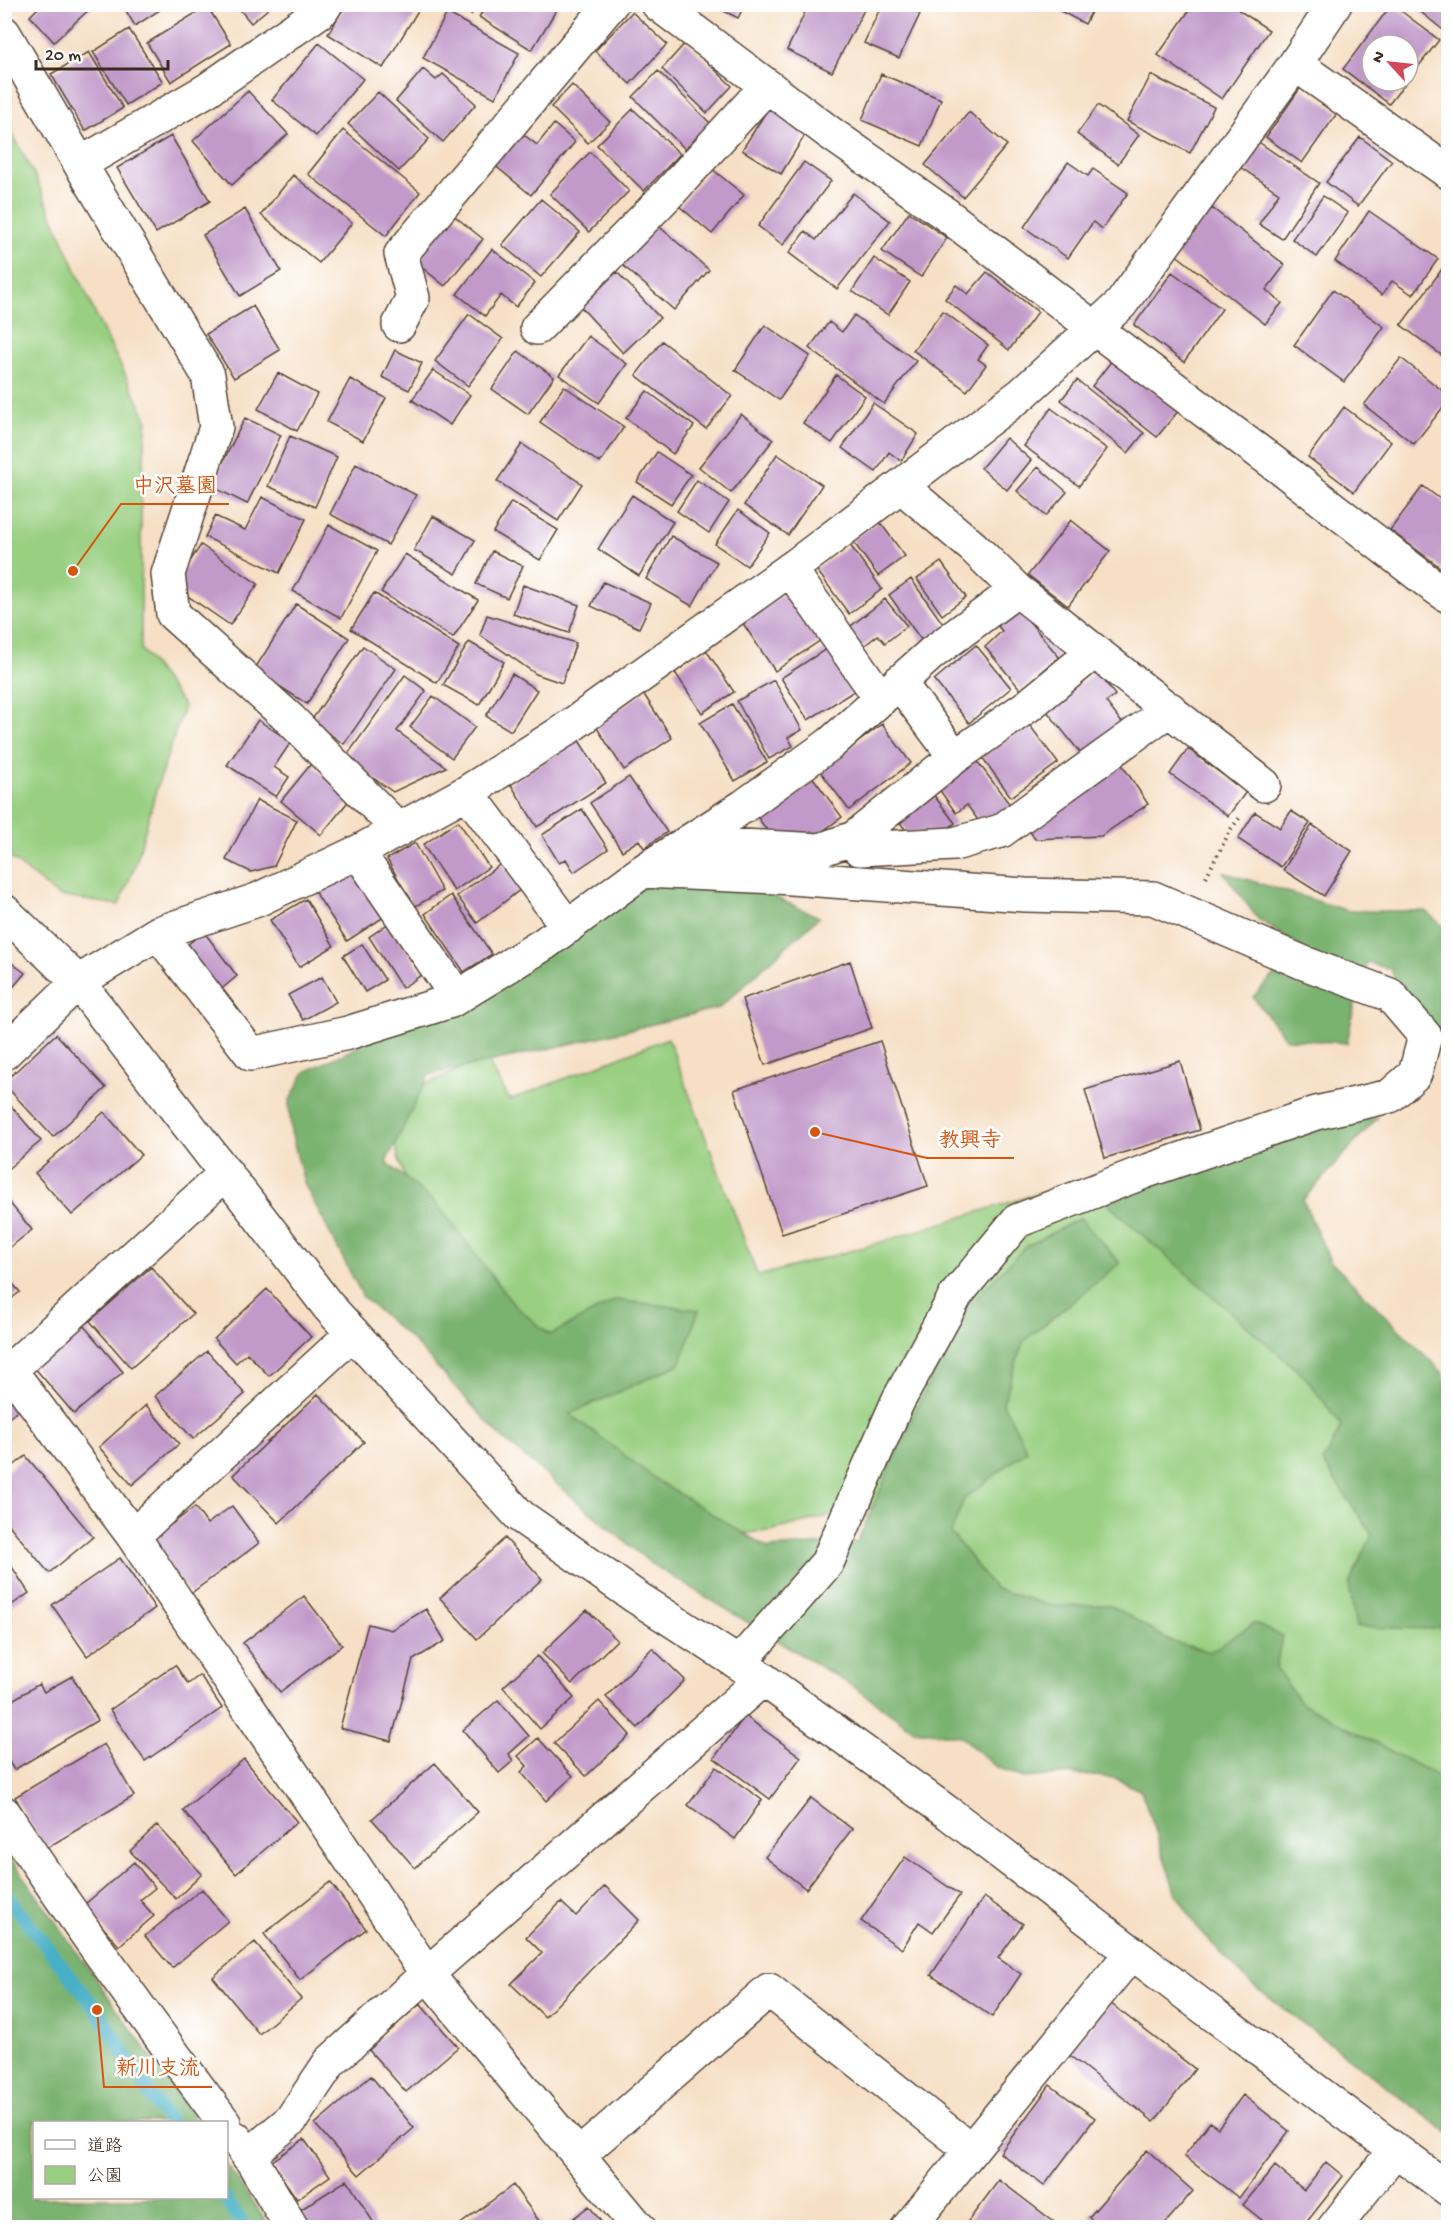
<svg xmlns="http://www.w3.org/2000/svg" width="1453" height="2232" font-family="'Gochi Hand','Klee One',sans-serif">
	<rect width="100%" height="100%" fill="#fff"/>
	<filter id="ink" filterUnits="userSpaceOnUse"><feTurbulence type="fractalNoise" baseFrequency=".0167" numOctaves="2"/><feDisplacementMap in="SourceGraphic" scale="12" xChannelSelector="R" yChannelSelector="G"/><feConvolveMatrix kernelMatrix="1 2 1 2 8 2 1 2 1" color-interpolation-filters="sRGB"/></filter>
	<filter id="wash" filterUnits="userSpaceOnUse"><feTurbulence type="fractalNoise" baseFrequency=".008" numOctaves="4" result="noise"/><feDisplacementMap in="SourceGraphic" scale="24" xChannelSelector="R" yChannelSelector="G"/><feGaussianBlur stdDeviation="1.35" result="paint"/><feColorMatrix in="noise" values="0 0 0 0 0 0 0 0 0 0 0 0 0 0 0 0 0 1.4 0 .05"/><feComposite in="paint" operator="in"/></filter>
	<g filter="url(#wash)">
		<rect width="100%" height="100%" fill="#f6dfc5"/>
		<path fill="#99cf81" stroke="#6a7c50" stroke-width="1.5" d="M4,118L34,174L97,318L147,419L141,492V649L184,706L157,787L136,863L119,905L58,896L5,853Z
			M668,1038L758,1276L868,1246L1092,1177L1328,1372L1448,1573V1801L975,1605L930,1534L866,1506L770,1531L711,1536L598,1472L437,1272L399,1160L384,1102L486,1058L510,1100Z"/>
		<path fill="#7ab26f" stroke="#5a6e46" stroke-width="1.5" d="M696,855L783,901L819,917L719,1008L570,1044L429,1075L386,1162L438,1205L513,1304L550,1335L616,1300L699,1310L680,1364L570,1414L661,1483L768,1548L857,1542L914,1414L965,1309L1025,1247L1080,1218L1120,1263L1023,1342L1003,1403L1027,1450L964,1499L951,1533L994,1588L1051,1606L1111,1605L1170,1641L1210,1652L1254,1623L1282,1636L1276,1668L1300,1702L1448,1782V2133L1251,1984L1199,1930L1175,1892L1153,1823L1141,1791L1115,1778L1072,1774L1024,1778L996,1767L960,1736L914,1730L857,1689L650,1563L500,1436L415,1343L363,1297L304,1183L291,1132L289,1102L305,1072L366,1043L633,894Z
			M1223,872L1349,911H1425L1448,930V1057L1401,997L1391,969L1367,963L1355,1003L1347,1043L1286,1039L1253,997L1301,947L1258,919Z
			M1378,1117L1303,1200L1330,1261L1443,1373L1448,1398V1626L1433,1629L1356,1627L1349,1584L1372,1535L1323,1462L1342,1426L1306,1378L1106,1203L1146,1183L1231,1162L1309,1128Z
			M4,1849L197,2122H34V2198H226L227,2165L270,2227H5Z"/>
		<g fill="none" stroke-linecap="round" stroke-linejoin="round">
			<path stroke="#47afc6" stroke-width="14" d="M4,1893L97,2010L155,2102L170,2122
				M225,2198L245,2228"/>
		</g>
		<g id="blocks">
			<path fill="#c19ac9" d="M42,4H95L54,42L30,16Z
				M122,4H169L135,26Z
				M235,4H274L251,23Z
				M346,4H422L383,68L328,34Z
				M453,4H477L471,15Z
				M487,4H560L532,50L479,17Z
				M710,4H745L738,18Z
				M809,4H867L832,72L787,50Z
				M882,4H899L920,14L899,58L864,43Z
				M1047,4H1095L1085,24Z
				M1392,4L1439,40L1408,80V45H1372V81H1407L1389,104L1343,69Z
				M1411,4H1448V34Z
				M1193,5H1231L1269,30L1222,99L1158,55Z
				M207,6L231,44L171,82L147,43Z
				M632,12L667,44L630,84L595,51Z
				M447,13L519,53L495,98L423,58Z
				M129,29L163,82L126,105L93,52Z
				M686,42L732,86L707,113L662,69Z
				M319,43L363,79L316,136L272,100Z
				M89,52L123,108L85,131L51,74Z
				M423,69L436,80L443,74L476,104L443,142L396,101Z
				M658,71L713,126L688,152L633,97Z
				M881,74L941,99L922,146L862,120Z
				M1151,75L1214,107L1190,153L1127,121Z
				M572,85L610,122L588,143L551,107Z
				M1301,87L1338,112L1302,163L1266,137Z
				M248,91L288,134L232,185L193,141Z
				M378,92L429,139L399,171L348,124Z
				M771,104L810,127L781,174L742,150Z
				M1098,105L1139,135L1118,164L1077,134Z
				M633,109L680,154L644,191L597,145Z
				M969,112L1007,145L963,197L925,165Z
				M554,124L575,142L531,195L493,164L519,131L537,145Z
				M343,130L420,192L386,236L308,174Z
				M171,136L210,201L156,233L117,168Z
				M1360,137L1392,161L1358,206L1326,182Z
				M1257,141L1319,183L1282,239L1259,224L1279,193L1240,167Z
				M590,152L629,191L589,232L550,194Z
				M804,162L831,181L783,245L758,226Z
				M1068,162L1088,176L1093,169L1128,193L1102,229L1093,222L1068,258L1024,227Z
				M711,168L744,195L712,234L679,206Z
				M293,175L352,223L319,263L261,215Z
				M853,193L890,221L837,289L789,253L805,231L816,240Z
				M1323,196L1348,213L1317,257L1292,239Z
				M541,199L580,232L541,277L502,245Z
				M1212,208L1285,265L1266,290L1282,303L1265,324L1175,254Z
				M245,209L281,271L240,296L203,235Z
				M447,210L483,239L445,286L409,257Z
				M1369,211L1438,259L1413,295L1392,281L1382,295L1335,261Z
				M909,212L947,238L921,277L882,251Z
				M654,222L709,270L674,310L619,262Z
				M492,249L535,283L516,307L501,295L485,316L457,294Z
				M874,258L910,282L888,315L852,291Z
				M1448,261V360L1401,325Z
				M617,272L660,318L623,353L580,306Z
				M987,272L1038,312L1009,350L945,299L956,285L968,294Z
				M1172,272L1222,309L1184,362L1134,325Z
				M1333,290L1384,327L1344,382L1294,345Z
				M253,306L280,350L234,378L206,334Z
				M943,311L988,345L978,359L986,365L967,391L913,350Z
				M469,314L503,339L468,386L435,361Z
				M854,315L916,361L884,404L809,348L829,322L842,332Z
				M765,325L810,356L779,400L735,370Z
				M588,336L627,364L599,403L559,375Z
				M662,341L732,396L706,429L636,375Z
				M395,350L422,363L409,390L382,377Z
				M518,351L554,377L528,414L492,389Z
				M1401,358L1448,395V401L1414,444L1364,405Z
				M1113,359L1179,410L1157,437L1092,386Z
				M433,370L470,395L450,425L412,400Z
				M278,373L317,394L297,431L258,409Z
				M836,375L865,396L832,443L803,423Z
				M350,379L386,398L363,441L327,422Z
				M1077,380L1144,433L1128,453L1061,400Z
				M564,386L624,427L600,463L540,422Z
				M647,391L694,426L673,454L626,418Z
				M873,403L918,434L901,461L889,452L876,472L842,448Z
				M1344,407L1391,442L1354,492L1308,457Z
				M1051,408L1107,449L1079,486L1024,446Z
				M741,414L773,440L731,493L699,467Z
				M245,418L281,435L247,504L211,486Z
				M290,436L337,457L315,507L268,486Z
				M1006,438L1031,460L1007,490L981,468Z
				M522,444L582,484L558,521L497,481Z
				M657,452L691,475L671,504L637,482Z
				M777,454L822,485L788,535L744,505Z
				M356,464L416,495L388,545L330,514Z
				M1038,467L1067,492L1046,516L1017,491Z
				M697,480L729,502L709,533L677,511Z
				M1423,486L1448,505V573L1390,530Z
				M632,495L673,522L639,576L598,549Z
				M262,497L306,519L279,573L205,537L215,516L245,530Z
				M511,502L558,530L540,560L493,532Z
				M738,510L770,533L747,566L715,544Z
				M433,516L475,540L456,574L414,550Z
				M1071,520L1110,551L1068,606L1028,575Z
				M879,521L905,556L878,576L852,540Z
				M329,525L377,551L341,618L293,591Z
				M671,536L717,562L692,606L646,579Z
				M201,545L258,584L230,625L182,592V573Z
				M850,545L882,589L849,614L816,569Z
				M492,551L523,566L507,598L476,584Z
				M405,554L478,600L453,638L381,592Z
				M941,562L966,597L942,615L917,579Z
				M911,579L946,628L924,644L889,595Z
				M603,582L651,603L639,628L591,606Z
				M523,585L579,605L569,633L513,614Z
				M791,589L824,638L775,671L742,622Z
				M374,593L459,647L437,683L351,629Z
				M885,599L907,626L885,643L878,635L860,649L846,630Z
				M296,604L349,638L307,704L254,670Z
				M1018,608L1059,657L1021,690L985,647L1002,631L998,626Z
				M487,615L576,643L562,683L536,674L480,635Z
				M469,642L504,662L479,705L443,685Z
				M976,645L1011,688L969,723L934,680Z
				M363,646L396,669L344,744L311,721Z
				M829,647L856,690L808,720L781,678Z
				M706,650L734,692L702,713L674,671Z
				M1097,671L1115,695L1106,702L1126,728L1086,760L1046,710Z
				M512,674L537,690L511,731L486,716Z
				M405,675L426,691L397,731L446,767L393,792L345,758Z
				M774,680L802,730L788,737L793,746L769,759L737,701Z
				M643,693L672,738L624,770L595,725Z
				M433,696L475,727L452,758L410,727Z
				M732,704L767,762L735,781L700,723Z
				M258,720L291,742L274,767L289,777L276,797L227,765Z
				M1028,723L1058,763L1011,797L982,757Z
				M882,724L911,763L849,810L820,771Z
				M578,739L606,783L537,827L510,783Z
				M1188,749L1246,792L1228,816L1170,774Z
				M974,757L1011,806L983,827L967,805L956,813L936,785Z
				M1117,757L1148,804L1101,836L1035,839L1023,821Z
				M311,764L351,798L321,835L281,801Z
				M811,775L842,817L802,846L777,844L756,815Z
				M629,777L667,832L644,848L639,840L622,851L590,803Z
				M929,789L955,823L944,832H907L895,816Z
				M257,800L297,820L274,866L251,872L226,860Z
				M582,809L608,849L574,872L566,859L559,863L542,835Z
				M1291,811L1310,823L1281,867L1238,839L1255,812L1280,828Z
				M458,821L489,867L454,891L423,845Z
				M1312,825L1352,851L1324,896L1283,870Z
				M415,843L442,891L414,907L387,859Z
				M502,863L521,889L477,923L457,896Z
				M356,866L387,915L347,941L315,892Z
				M451,895L492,954L464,972L425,914Z
				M306,899L334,946L299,967L270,920Z
				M389,923L423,974L402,988L369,937Z
				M204,932L237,976L217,993L183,948Z
				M362,944L385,980L365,992L343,956Z
				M4,957L25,973L4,998Z
				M850,961L872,1028L765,1065L742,999Z
				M322,977L336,1002L303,1020L288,995Z
				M56,1034L106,1088L53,1137L4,1084V1082Z
				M880,1041L928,1186L782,1234L734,1090Z
				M1180,1061L1200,1130L1105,1158L1085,1090Z
				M12,1107L41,1141L4,1172V1113Z
				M104,1112L141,1155L72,1215L35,1173Z
				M4,1196L32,1230L4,1252Z
				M151,1267L193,1314L131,1368L90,1321Z
				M4,1274L20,1292L4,1304Z
				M267,1289L311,1337L269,1376L247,1353L236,1363L214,1339Z
				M83,1325L123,1372L74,1414L34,1367Z
				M207,1351L245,1394L193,1439L155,1396Z
				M4,1388L21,1407L4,1422Z
				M318,1394L364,1442L279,1523L233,1475Z
				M146,1405L179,1444L132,1485L99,1447Z
				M26,1456L93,1537L49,1573L4,1519V1473Z
				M232,1506L259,1543L190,1594L150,1540L195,1507L207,1524Z
				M505,1538L542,1579L477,1639L440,1598Z
				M4,1555L29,1593L4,1610Z
				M120,1558L155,1608L87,1656L52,1605Z
				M304,1596L342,1645L280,1692L243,1643Z
				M426,1609L445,1641L413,1660L391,1741L340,1728L368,1624L391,1630Z
				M587,1610L617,1640L572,1684L542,1653Z
				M652,1648L685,1680L638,1728L606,1697Z
				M537,1656L574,1698L540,1729L503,1687Z
				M175,1665L188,1684L200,1675L222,1708L145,1761L110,1710Z
				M72,1676L98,1720L14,1770L4,1754V1705L39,1684L44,1692Z
				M498,1700L529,1736L509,1754L513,1761L499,1773L463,1730Z
				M599,1701L630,1735L586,1776L554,1743Z
				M745,1716L801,1757L770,1799L714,1758Z
				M538,1738L573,1776L546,1801L521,1772L527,1766L518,1756Z
				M104,1744L134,1796L45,1849L15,1797Z
				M244,1759L297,1822L236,1874L183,1810Z
				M435,1763L478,1812L415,1868L372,1819Z
				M716,1767L762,1800L735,1839L688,1805Z
				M811,1798L852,1829L806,1889L765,1857Z
				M157,1825L202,1874L176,1899L130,1851Z
				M905,1857L960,1895L933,1932L919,1922L902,1949L861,1921Z
				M134,1862L155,1888L140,1900L154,1916L119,1946L84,1905Z
				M330,1882L366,1929L300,1980L264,1934Z
				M605,1886L639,1920L545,2017L511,1984L542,1953L526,1937L561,1902L576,1916Z
				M202,1889L228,1921L172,1968L145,1936Z
				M984,1897L1023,1924L998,1958L1021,1974L992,2017L931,1975Z
				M255,1942L301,1999L259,2034L213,1977Z
				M1110,2003L1195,2069L1154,2122L1069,2055Z
				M420,2004L458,2047L406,2092L368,2049Z
				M371,2076L414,2128L359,2175L315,2124Z
				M1050,2085L1095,2118L1044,2186L1000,2153Z
				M1243,2095L1289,2131L1239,2198L1184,2156L1210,2122L1218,2128Z
				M304,2139L330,2176L297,2199L271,2162Z
				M1147,2150L1193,2191L1161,2228H1101L1089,2217Z
				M1326,2162L1343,2176L1302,2228H1272L1243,2205L1275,2166L1304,2190Z
				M347,2180L375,2225L371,2228H311L300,2210Z
				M999,2180L1062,2228H963Z
				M513,2185L544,2228H455Z
				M589,2206L606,2228H567L565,2225Z"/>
		</g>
	</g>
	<g filter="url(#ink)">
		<use href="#blocks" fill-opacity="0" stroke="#574537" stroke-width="1.5"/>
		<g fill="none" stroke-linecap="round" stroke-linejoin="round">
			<g stroke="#574537" stroke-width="36">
				<path id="minor" d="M658,4L830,133L947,215L1094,328L1282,469L1432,585L1448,596
					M4,33L80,164L208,375L216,427L168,574L173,614L291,720L399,830
					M1295,64L1448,172
					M80,164L207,90L322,10L326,4
					M399,325L413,298L401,254L611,4
					M537,328L671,191L767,86
					M901,486L973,547L1017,590L1264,785
					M790,569L881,699
					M1095,651L1029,705L955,757L854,838L859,849L954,844L1001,831L1170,709
					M899,682L955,757
					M467,792L568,927
					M687,843L820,850L854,838
					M358,852L457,997
					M643,871L777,877L1025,895L1153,898L1304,963L1390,995L1425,1036L1415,1074L1390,1096L1316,1113L1144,1172L1017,1221L956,1295L898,1401L827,1563L739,1663
					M4,911L78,982L328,1306L520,1516L636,1597L763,1679L951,1815L1202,2006L1448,2189
					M158,933L251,1054L348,1033L451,1001L544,944L643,871L744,806L830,744L932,653L1017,590
					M4,1053L78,982L158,933L257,900L358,852L467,792L562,732L796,565L1022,394L1121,304L1295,64L1335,4
					M226,1173L10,1370L133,1536L427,1974L639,2228
					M133,1536L353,1333
					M4,1813C73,1919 148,2021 224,2122
					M235,2138L253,2162L292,2228
					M579,2155L769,1990L971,2150
					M248,2156L291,2120L330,2062L427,1974L763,1679
					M908,2228L1132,1952
					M1334,2228L1395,2150"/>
			</g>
			<path stroke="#574537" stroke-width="4" stroke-dasharray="1.5 4.5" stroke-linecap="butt" d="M1206,877L1231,829L1241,816"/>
			<use href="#minor" stroke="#fff" stroke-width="33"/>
		</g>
	</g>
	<path fill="none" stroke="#d7540e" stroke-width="2" d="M73 571L121 504H229M815 1132L927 1158H1014M97 2010L104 2087H212"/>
	<g fill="#d7540e" stroke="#fff" stroke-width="2">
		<circle cx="73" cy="571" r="6"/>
		<circle cx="815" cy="1132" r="6"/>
		<circle cx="97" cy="2010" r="6"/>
	</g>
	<g font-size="21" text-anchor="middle" font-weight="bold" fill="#d7540e" stroke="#fff" stroke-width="5" stroke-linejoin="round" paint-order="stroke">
		<text x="175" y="492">中沢墓園</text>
		<text x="970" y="1146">教興寺</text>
		<text x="158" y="2074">新川支流</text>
	</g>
	<rect width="1453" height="2232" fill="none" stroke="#fff" stroke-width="24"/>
	<rect x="33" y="2121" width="195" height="78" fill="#ffffff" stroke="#b1aaa5" stroke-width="1.5"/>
	<rect x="45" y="2140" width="30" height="9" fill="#ffffff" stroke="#b1aaa5" stroke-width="1.5"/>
	<text x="87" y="2151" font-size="18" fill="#3b2a1e">道路</text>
	<rect x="45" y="2166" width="30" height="18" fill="#99cf81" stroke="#b1aaa5" stroke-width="1.5"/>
	<text x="87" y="2181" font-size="18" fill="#3b2a1e">公園</text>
	<g transform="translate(1390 63) rotate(297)"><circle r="28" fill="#ffffff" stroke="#b1aaa5" stroke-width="1.5"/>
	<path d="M0-4.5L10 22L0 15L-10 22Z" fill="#d1495b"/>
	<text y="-9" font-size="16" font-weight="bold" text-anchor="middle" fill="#3b2a1e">N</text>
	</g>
	<path d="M36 60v9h132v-9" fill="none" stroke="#3b2a1e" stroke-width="3"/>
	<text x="45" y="60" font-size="18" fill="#3b2a1e" stroke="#ffffff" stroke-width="4.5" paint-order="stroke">20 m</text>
</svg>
